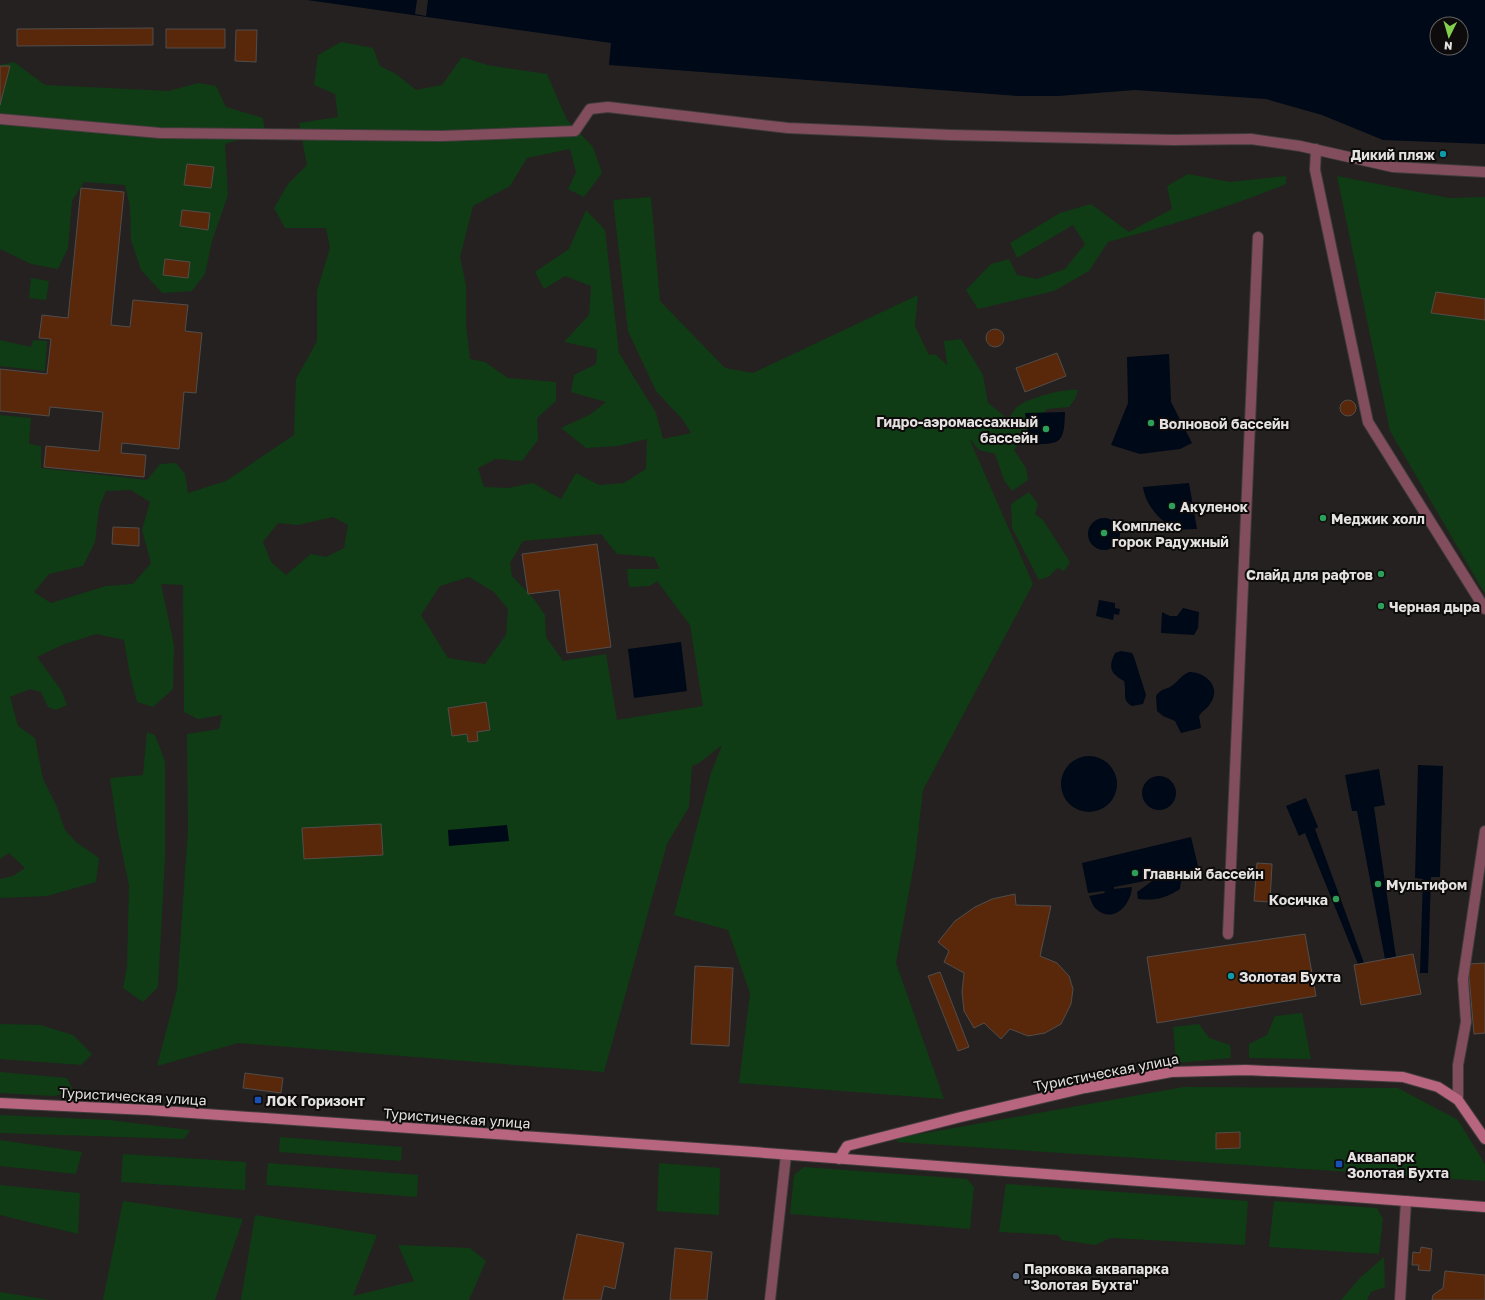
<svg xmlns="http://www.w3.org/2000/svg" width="1485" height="1300" font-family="'Golos Text',sans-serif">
	<rect width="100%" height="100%" fill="#252120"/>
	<path fill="#0f3c14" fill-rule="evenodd" d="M341,42L373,48L380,66L396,74L416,90L442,85L462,57L487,65L547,74L567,120L593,147L602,173L584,197L568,189L576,172L570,149L527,158L510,186L473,206L460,257L466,285V324L470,359L485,362L508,378L556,382V401L537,418L538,440L522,461L496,459L478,468L484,487L508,488L533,483L561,499L576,473L599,485L624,483L646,469L647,439L618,446L586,448L561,428L591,414L606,402L571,392L574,375L596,364L597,349L564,342L589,315L591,286L565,276L544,289L535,272L569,249L586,210L605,230L619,353L656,413L663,439L691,433L683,420L656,391L628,331L613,200L651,197L660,301L725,368L753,373L918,295L915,326L929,355L935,354L947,365L944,341L961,339L983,375L988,403L1008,419C1011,415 1014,409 1018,406C1029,398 1064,388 1078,390L1075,399L1069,407L1047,409L1025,432L1014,450L1026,468L1028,480L1012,491L1004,480L995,454L979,450L969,438L1033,584L923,790L915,859L896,963L944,1099L739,1083L750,993L728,930L674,915L711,773L722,745L699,763L692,766L689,807L667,844L604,1072L238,1043L157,1066L177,990L188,828L187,734L219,729L222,715L198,719L184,712L183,585L161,584L174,645L173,689L153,707L137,702L130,675L124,640L96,634L62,645L37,657L61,690L67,705L56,710L48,707L41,692L30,689L10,697L18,726L35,738L43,779L57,807L65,830L76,842L99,858L96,882L47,896L0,898V879L13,876L25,868L9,853L0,859V415L31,418L29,444L41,446V468L147,480L160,464L176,463L185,474L188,493L226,481L294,435L296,379L317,341V291L330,248L326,228H285L274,208L288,184L307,165L299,123L338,117L335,94L314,85L318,55ZM131,490L150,502L142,530L151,563L133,584L106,586L51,603L34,592L49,574L83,566L95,542L99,508L106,491ZM333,517L348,525L344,548L326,557L311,554L286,575L271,562L263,542L278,523L298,525ZM601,534L617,554L654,557L660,569H627L629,587L650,586L657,581L690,625L703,706L617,720L606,654L563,661L546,637L545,615L534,599L512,576L510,563L523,541ZM469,577L494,592L508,609L506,635L485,664L448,658L421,615L440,586Z
		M14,62L45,85L169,91L198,83L216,86L226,107L263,118L266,139L238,140L225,144L228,195L212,241L205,274L192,291L162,293L141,270L131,240L130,206L125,185L84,182L72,201L68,248L58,269L31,264L0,249V65Z
		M1188,174L1230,182L1286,176V184C1227,208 1169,226 1108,242L1089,271L1054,291L978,309L966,290L991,264L1009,259L1017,275L1037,279L1065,269L1085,244L1073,225L1017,258L1010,243L1060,213L1091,204L1129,232L1172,209L1167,186Z
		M1337,176L1449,198L1485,197V594L1390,431Z
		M31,278L49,281L46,300L29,298Z
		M0,340L31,347L33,340L47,341L45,371L0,366Z
		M1029,492L1038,504L1035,514L1043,520L1070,562L1064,571L1058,568L1048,577L1039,580L1012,528L1011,504Z
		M147,732L155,735L165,761V859L158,987L143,1002L123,988L127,967L129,885L118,833L110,778L143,775Z
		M1302,1013L1311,1059L1249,1058V1044L1267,1035L1275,1016Z
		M0,1024L40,1025L73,1035L92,1054L81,1065L0,1059Z
		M1199,1024L1209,1038L1230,1045L1231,1058L1176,1063L1173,1027Z
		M0,1072L67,1078L74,1092L53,1096L0,1093Z
		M1184,1087L1398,1088L1458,1120L1485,1164V1181L897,1142L898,1138Z
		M0,1115L109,1120L190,1130L184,1139L0,1133Z
		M280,1137L402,1147L401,1161L279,1152Z
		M0,1140L82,1152L76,1174L0,1166Z
		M123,1154L246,1162L245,1190L121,1182Z
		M268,1163L418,1175L417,1197L266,1185Z
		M659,1163L720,1168L719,1215L657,1211Z
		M804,1167L967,1179L974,1187L970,1229L790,1214L794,1175Z
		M1006,1184L1248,1201L1245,1245L1111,1238L1095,1245L1062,1240L1058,1235L999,1232Z
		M0,1185L80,1193L78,1234L0,1215Z
		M123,1201L243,1219L215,1300H103Z
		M1274,1201L1377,1208L1383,1219L1379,1254L1269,1247Z
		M255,1215L377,1235L353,1296L414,1281L398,1245L470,1248L486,1261L469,1300H241Z
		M1384,1257L1385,1287L1371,1292L1367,1300H1341L1360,1278Z
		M0,1292L50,1300H0Z"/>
	<path fill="#000917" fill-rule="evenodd" d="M307,0H1485V144L1383,140L1322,115L1266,99L1135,90L1058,96H1019L609,65L611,43ZM1437,24H1461V48H1437Z
		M1169,354L1171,402L1192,443L1180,449L1140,454L1111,445L1128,403L1127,357Z
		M1065,412C1064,445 1061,443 1030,445L1025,413Z
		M1189,483L1197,529C1191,529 1183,530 1178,529C1161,524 1145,504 1143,487Z
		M1088 534a16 16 0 1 1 32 0a16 16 0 1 1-32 0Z
		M1099,600L1115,603V608L1120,609L1119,615L1114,614L1113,620L1096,616Z
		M1183,608L1199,612L1198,628L1194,635L1161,633L1162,612L1170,616H1177Z
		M681,642L687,691L634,698L628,649Z
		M1121,651L1132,653L1134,657L1146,695L1143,704L1132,706C1121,700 1127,692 1124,681C1110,673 1108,667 1115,653Z
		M1189,672C1206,672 1222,687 1210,704C1207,709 1202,711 1199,716L1201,728L1181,733L1175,721L1163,716L1157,711L1156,696C1163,686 1167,691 1174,684C1180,679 1182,675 1189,672Z
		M1061 784a28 28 0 1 1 56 0a28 28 0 1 1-56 0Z
		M1418,765L1443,766L1440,877H1431L1428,973H1420L1423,879L1415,878Z
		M1379,769L1385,805L1374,807L1396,957L1385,959L1357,811H1352L1345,775Z
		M1142 793a17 17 0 1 1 34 0a17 17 0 1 1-34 0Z
		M1306,798L1318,827L1315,829L1364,963L1358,964L1305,833L1299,836L1286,806Z
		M507,825L509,841L449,846L448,830Z
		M1191,837L1199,870C1186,872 1181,876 1180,889C1166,898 1155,901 1138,899L1137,892L1155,879L1114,887V889L1132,887C1131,906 1112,925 1095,908C1092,905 1091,899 1089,896L1105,893L1104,891L1088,893L1082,863Z"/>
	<path fill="#252120" d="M417,0H428L426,16L415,14Z"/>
	<path fill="#59280b" stroke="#514d4b" d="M153,28V45L17,46V29Z
		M166,29H225V48H166Z
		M236,30H257L256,62L235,61Z
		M0,66H10L0,105Z
		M187,164L214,167L211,188L184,185Z
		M81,188L124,192L111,325L130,327L133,300L188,305L185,331L202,333L196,393L184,392L179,449L122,443L121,453L146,455L144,477L44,467L46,446L99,451L103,412L50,407L49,416L0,411V369L47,374L51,339L39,338L42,315L68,318Z
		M182,210L210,213L208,230L180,226Z
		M165,259L190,262L188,278L163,275Z
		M1436,292L1485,299V320L1431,313Z
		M986 338a9 9 0 1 1 18 0a9 9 0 1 1-18 0Z
		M1057,353L1066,376L1025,392L1016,368Z
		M1340 408a8 8 0 1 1 16 0a8 8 0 1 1-16 0Z
		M113,527L139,528V546L112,544Z
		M597,544L611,647L567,653L559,590L528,594L522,554Z
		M486,702L490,730L477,732L478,741L468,742L467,734L452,736L448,708Z
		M381,824L383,855L304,859L302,828Z
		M1257,863L1272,864L1270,902L1254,901Z
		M1015,894L1016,905L1051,906L1040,956L1057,963L1069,976L1073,989L1071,1004L1061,1024L1045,1033L1028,1036L1010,1029L1001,1039L984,1023L974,1028L964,1011L962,992L964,973L944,962L949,951L938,942L955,921L975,907L992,899Z
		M1305,934L1316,996L1157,1023L1147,957Z
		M1413,954L1421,994L1361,1005L1354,965Z
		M1485,963V1033L1474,1034L1468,964Z
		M695,966L733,968L729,1046L691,1044Z
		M940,972L969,1047L958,1051L928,976Z
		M245,1073L283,1078L281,1093L243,1088Z
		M1240,1132V1148L1216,1149V1133Z
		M577,1234L624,1243L615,1289L604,1286L601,1300H563Z
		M1421,1247L1432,1249L1430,1271L1418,1270L1419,1265H1412L1413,1252L1420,1253Z
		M675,1248L712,1252L707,1300H670Z
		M1445,1271L1485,1275V1300H1432L1433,1295L1443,1288Z"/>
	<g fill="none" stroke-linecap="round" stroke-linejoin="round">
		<g stroke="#403c3b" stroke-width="12">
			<path id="street" d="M0,119L160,133L441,136L575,131L590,109L608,107L788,128L950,135L1173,140L1251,139L1300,146L1393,167L1485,172
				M1316,149L1315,170L1368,422L1485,609
				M1228,934L1258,237
				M1458,1100V1065L1466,1022L1463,979L1485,831
				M770,1300L786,1155
				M1400,1300L1406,1201"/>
		</g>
		<g stroke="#403c3b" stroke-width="12">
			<path id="secondary" d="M0,1103L148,1110L740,1151L1485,1207
				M839,1159L847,1146L961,1117L1085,1088L1171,1072L1246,1070L1403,1077L1438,1087L1458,1100L1485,1139"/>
		</g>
		<use href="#street" stroke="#824e5d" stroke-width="10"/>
		<use href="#secondary" stroke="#b8657f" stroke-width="10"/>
	</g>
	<g fill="#0f9aa8" stroke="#0d0b0b" stroke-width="1.5">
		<circle cx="1443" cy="154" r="4"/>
		<circle cx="1231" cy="976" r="4"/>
	</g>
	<g fill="#2e9e5b" stroke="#0d0b0b" stroke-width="1.5">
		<circle cx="1151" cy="423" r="4"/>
		<circle cx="1046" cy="429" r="4"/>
		<circle cx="1172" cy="506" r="4"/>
		<circle cx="1323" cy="518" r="4"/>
		<circle cx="1104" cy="533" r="4"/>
		<circle cx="1381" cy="574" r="4"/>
		<circle cx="1381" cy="606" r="4"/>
		<circle cx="1135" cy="873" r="4"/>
		<circle cx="1378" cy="884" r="4"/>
		<circle cx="1336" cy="899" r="4"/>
	</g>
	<g fill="#1a4fb4" stroke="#0d0b0b" stroke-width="1.5">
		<rect x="254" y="1096" width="8" height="8" rx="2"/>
		<rect x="1335" y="1160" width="8" height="8" rx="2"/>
	</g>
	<circle fill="#5c6f8a" stroke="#0d0b0b" stroke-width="1.5" cx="1016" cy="1276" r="4"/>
	<g text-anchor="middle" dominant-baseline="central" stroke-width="4" stroke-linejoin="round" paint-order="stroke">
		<g font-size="14" font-weight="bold" fill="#e4e1e0" stroke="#0d0b0b" text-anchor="start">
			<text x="1435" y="154" text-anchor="end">Дикий пляж</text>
			<text x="1038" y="421" text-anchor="end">Гидро-аэромассажный<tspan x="1038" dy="16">бассейн</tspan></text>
			<text x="1159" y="423">Волновой бассейн</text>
			<text x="1180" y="506">Акуленок</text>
			<text x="1331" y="518">Меджик холл</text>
			<text x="1112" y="525">Комплекс<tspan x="1112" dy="16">горок Радужный</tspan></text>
			<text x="1373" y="574" text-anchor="end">Слайд для рафтов</text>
			<text x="1389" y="606">Черная дыра</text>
			<text x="1143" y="873">Главный бассейн</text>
			<text x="1386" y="884">Мультифом</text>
			<text x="1328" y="899" text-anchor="end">Косичка</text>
			<text x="1239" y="976">Золотая Бухта</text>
			<text x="266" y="1100">ЛОК Горизонт</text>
			<text x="1347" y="1156">Аквапарк<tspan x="1347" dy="16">Золотая Бухта</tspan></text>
			<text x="1024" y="1268">Парковка аквапарка<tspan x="1024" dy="16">"Золотая Бухта"</tspan></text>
		</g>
		<g font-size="14" fill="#e4e1e0" stroke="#0d0b0b">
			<text transform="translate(1106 1072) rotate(-11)">Туристическая улица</text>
			<text transform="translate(133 1096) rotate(3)">Туристическая улица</text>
			<text transform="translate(457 1118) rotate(4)">Туристическая улица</text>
		</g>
	</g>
	<g transform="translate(1449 36) rotate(185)"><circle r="19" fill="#0d0b0b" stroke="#636160"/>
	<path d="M0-3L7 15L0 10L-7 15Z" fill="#83d04e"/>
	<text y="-6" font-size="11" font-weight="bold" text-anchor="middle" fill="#e4e1e0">N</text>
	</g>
</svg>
